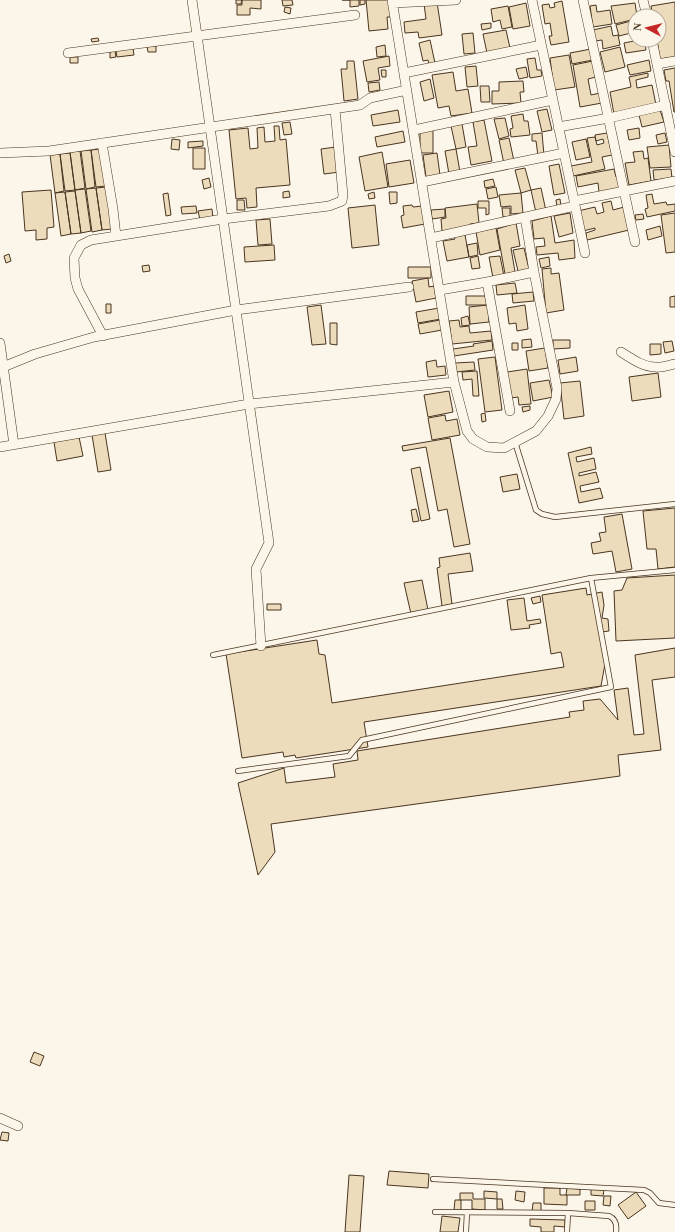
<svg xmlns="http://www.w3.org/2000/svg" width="675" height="1232" font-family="'Times New Roman',serif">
	<rect width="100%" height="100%" fill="#fbf6e9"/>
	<path fill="#ecdcbc" stroke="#4a3520" d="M236,0H242L241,4H236Z
		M242,0H261V9L250,8V15H237V5H242Z
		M282,0H292L293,5L283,6Z
		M342,0H359V6L350,7V0Z
		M360,0H365V4L360,5Z
		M366,0H389L391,17H387L388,29L369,31Z
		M562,1L569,42L551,45L549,36H552L550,23L545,24L542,5L549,4L550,8L555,7L554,3Z
		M437,2L442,35L419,38L418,32L405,33L404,22L426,19L424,4Z
		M675,2V57L660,59L657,40H659V16H653L651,6Z
		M526,3L530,26L513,29L509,7Z
		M635,3L637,16H635V19L615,24L611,6Z
		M596,5L597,12L610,10L612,24L593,27L590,6Z
		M508,6L512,27L502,29L500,20L493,22L491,9Z
		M285,7L291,8L290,14L284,12Z
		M635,20V32L619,36L616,25Z
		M491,23V28L482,30L481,24Z
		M611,26L613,36L618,35L620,45L603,49L602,40L595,41L593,30Z
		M506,30L510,48L487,53L483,34Z
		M473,33L475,53L464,54L462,34Z
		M98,38L99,41L92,42L91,39Z
		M430,40L435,63L429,65L428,60L423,61L419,43Z
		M639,40H644L646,50L626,53L624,43Z
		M385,45L386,56L377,57L376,47Z
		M147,46H156V52H148Z
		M620,47L625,67L605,72L600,52Z
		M133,48L134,55L117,57L116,51Z
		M591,49L593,60L572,64L570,53Z
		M115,51L116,57L110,58V52Z
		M569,55L575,87L554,90L550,58Z
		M389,56L390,66L378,68L380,80L367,82L363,61Z
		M70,57H78V63H70Z
		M535,58L537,70H541L542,76L530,78L527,59Z
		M649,60L651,71L630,75L627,65Z
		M347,61H354L358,99L344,101L341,69H347Z
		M593,61L596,77L588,79L591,95L600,93L602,103L580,107L573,65Z
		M476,66L478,86L467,87L465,67Z
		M526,67L528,77L519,79L516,69Z
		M675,68V112H674L669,81H666L664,70Z
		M381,70H386V77H382Z
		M453,72L456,91L468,89L472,113L451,116L449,106L438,108L432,75Z
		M648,73V77L636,80L637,88L652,85L656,105L614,114L610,92L631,87L629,77Z
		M430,79L434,98L424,101L420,82Z
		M523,81L524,92H520L521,103L492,104V91H499V82Z
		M379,82L380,90L369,92L368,83Z
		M480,86H489L490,102H481Z
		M547,109L552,130L542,132L537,111Z
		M398,110L400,122L373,126L371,115Z
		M660,110L664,122L642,127L639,115Z
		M523,114L524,121H528L530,135L511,137L510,129L513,128L511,116Z
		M505,118L509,136L499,139L494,119Z
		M484,120L492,161L471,165L468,147L477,146L473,122Z
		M290,122L292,134L284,135L282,123Z
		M462,124L466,147L456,149L451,126Z
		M274,126H279L280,140L286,139L290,185L256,188L257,207L247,208L246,198L236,199L229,130L248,128L250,149L258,148L257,128L264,127L265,142L275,141Z
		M639,128L640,138L629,140L627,130Z
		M420,130H433V153H420Z
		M403,131L405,142L377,147L375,137Z
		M542,133L544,155L538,156L536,141H532V134Z
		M607,133L612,155L602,157L605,169L573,176L571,166L592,162L587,138L595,137L597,145L604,143L603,139L596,141L595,135Z
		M665,133L667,142L658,144L656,135Z
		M509,138L514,161L504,164L499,140Z
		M172,139L180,140L179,150L171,149Z
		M586,139L590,157L576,160L572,142Z
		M203,141V146L188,148V142Z
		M669,145L671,167L650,168L647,147Z
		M336,147L340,172L324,174L321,149Z
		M193,148H205V169H193Z
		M101,149L106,186L96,187L91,150Z
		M456,149L460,172L449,174L445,151Z
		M91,150L95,187L86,189L81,151Z
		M80,151L85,188L75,190L70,152Z
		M643,151L644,159L648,158L651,181L629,185L625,163L635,162L633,152Z
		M382,152L388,187L365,191L359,157Z
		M70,153L75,190L65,191L60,154Z
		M437,153L440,175L426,177L423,155Z
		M60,154L64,191L55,193L50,155Z
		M410,160L414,183L389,187L386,164Z
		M559,164L565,193L554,195L549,166Z
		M525,168L531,190L521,193L515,170Z
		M614,169L616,177L619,176L621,188L599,192L598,183L578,187L576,176Z
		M671,169L672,178L654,180L653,170Z
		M209,178L211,187L204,189L202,180Z
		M493,179L495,186L485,188L484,181Z
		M106,187L112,229L102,230L96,188Z
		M496,187L498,197L488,199L486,189Z
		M96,188L102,230L92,232L86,189Z
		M541,188L546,211L536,213L531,190Z
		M85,189L91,231L81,233L75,190Z
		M51,190L54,227L47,228V239L36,240V230L25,231L22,192Z
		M75,191L81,233L71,234L65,192Z
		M289,191L290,197L283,198V192Z
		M65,192L71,234L61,236L55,193Z
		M374,192L375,198L369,199L368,194Z
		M389,192H397V203L390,204Z
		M168,193L171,215L166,216L163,194Z
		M521,193L523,213L511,214V206L501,207L499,195Z
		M652,194L654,204L666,202L667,205L675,204V211L647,217L645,209L648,208L646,195Z
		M560,199L561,206L557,207L556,200Z
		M237,200H244L245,210H237Z
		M478,201H489V214L486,215V208H478Z
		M611,201L613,210L624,207L629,230L587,240L586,233L595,230V228L583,231L578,211L595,207L597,214L604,212L602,203Z
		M477,204L479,223L470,224L471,227L442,231L441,219L446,218L445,208Z
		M375,205L379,245L352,248L348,208Z
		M412,205L413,207L422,206L425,224L403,228L401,216L404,215L403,206Z
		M196,206L197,213L182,214L181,207Z
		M502,208H510V217H503Z
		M212,209L213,218L200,220L198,211Z
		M445,209V217L432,219L431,210Z
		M570,213L573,233L559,237L554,216Z
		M675,213V252L666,253L661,215Z
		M643,214L644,219L636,220L635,215Z
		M551,216L555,243L574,240L575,258L559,260L558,253L537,255L536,247L545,246L544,238L534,239L532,221Z
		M270,219L272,244L258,245L256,220Z
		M516,223L520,246L511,248L515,272L505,274L497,229Z
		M660,226L662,236L648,240L646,230Z
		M496,228L500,250L480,255L476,232Z
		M465,235L469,257L447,261L443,241L455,239L454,237Z
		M477,243L478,255L469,257L467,245Z
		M274,245L275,260L245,262L244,247Z
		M524,248L529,269L518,271L513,250Z
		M9,254L11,261L6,263L4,256Z
		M478,256L480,268L472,269L470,258Z
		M500,256L504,276L493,278L489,257Z
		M549,257L550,266L541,268L539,259Z
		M149,265L150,271L143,272L142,266Z
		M408,267H431V278H408Z
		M551,268V274L559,273L564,310L546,313L542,269Z
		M428,278L429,287L434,286L436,298L416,302L412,281Z
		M515,283L517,293L497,295L496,285Z
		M533,292L534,301L513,303L512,294Z
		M466,296H487V305H466Z
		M675,296V307H670V297Z
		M106,304H111V313H106Z
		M321,305L326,344L312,345L307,307Z
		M488,305L489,322L470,324L469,307Z
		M525,305L528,329L517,331L516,323L509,324L507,308Z
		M439,308L441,319L418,323L416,312Z
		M468,316L470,325L462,326L461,318Z
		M440,320L442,330L420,334L418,324Z
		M459,320L460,327L469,326L470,333L491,331L492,340L452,344L449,321Z
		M330,323H337V345L330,344Z
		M531,339L532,347L522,348V340Z
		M553,340H570V348L553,349Z
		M492,341L493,350L454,356L453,349L474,346L473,344Z
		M672,341L674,351L665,353L663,342Z
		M512,343H518V350H512Z
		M650,344H661V354L650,355Z
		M545,348L548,368L529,371L526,351Z
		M495,357L502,410L485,412L478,359Z
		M576,357L578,371L560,374L558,360Z
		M436,360L437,367L445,366L446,375L428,377L426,362Z
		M474,362L475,370L456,372L455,363Z
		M527,369L531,404L519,405L518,397L511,398L507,372Z
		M477,371L479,396H473L472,379L463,380L462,372Z
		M658,373L661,397L632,401L629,377Z
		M549,380L553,397L533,401L530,383Z
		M580,381L584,416L564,419L560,383Z
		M449,391L453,412L428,417L424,395Z
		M530,406V410L523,412L522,407Z
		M485,413L486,421L482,422L481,414Z
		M445,415L446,421L457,419L460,435L432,440L428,418Z
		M105,433L111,470L98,472L92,435Z
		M79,437L83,456L57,461L54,442Z
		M450,438L470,544L454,547L447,509L438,511L426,447L403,451L402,446Z
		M591,447L592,454L576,457L577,462L594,458L596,469L579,473V476L596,472L599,482L580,486L581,492L600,488L603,498L579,503L568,453Z
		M420,467L430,519L421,521L411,469Z
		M517,474L520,489L503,492L500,477Z
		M675,508V567L658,569L656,549H647L643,511Z
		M416,509L419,521L413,522L411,510Z
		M622,514L632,569L616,572L612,551L593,554L591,543L601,541L599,533L606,532L604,517Z
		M470,553L473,571L448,574L452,604L442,606L437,568L440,567L439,558Z
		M675,575V638L616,641L614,591L622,590L627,578Z
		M422,580L428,610L411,614L404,583Z
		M586,588L587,595L602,592L604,605L602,618L608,619L609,631L602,632L606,658L601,686L364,722L368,747L296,758L295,755L284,757L283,752L242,758L226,654L317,640L319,654L325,655L332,703L564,667L561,652L551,654L542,595Z
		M540,596L541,602L533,604L531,598Z
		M524,598L527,621L540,619L541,623L529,625L530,628L511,630L507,600Z
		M267,604H281V610H267Z
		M675,648V677L652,680L661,750L618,755L620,776L271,824L275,852L258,875L238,783L284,768L286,783L335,777L333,764L358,760L357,751L570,717L569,712L584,710L583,701L600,699L618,720L614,690L628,688L634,735L644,734L635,655Z
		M34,1052L44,1056L40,1066L30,1062Z
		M2,1132L9,1133L8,1141L0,1140Z
		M389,1171L429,1174L428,1188L387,1185Z
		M349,1175L364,1176L360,1232H345Z
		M544,1188H560V1195H567V1205L544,1204Z
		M567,1188L580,1189V1195H566Z
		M591,1189L604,1190L603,1196L591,1195Z
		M484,1191L497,1192V1199L484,1198Z
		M516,1191L525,1192L524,1202L515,1200Z
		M636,1192L646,1206L628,1219L618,1205Z
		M460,1193H473V1199H485V1210L472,1209V1200H460Z
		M604,1196H611L610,1206L603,1205Z
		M497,1199H502L503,1209H497Z
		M455,1200H461V1210H454Z
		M585,1201H595V1210H585Z
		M533,1203H541V1213L532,1212Z
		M442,1216L460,1218L458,1232H440Z
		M530,1219L565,1220V1227L554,1226V1232H541V1227L530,1226Z"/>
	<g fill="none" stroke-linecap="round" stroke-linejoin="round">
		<g stroke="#4a3520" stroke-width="6">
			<path id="lane" d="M515,442L536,510L542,514L555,517L675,504
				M213,655L591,578L675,570
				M238,771L349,756L362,740L611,687L591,578
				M433,1179L644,1190L650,1193L659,1203L675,1205
				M435,1212L568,1213L609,1216C616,1219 617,1225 616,1232
				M466,1232L467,1212
				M567,1232L568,1213"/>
		</g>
		<g stroke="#4a3520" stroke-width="10">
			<path id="street" d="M192,0L269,543L256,569L261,646
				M392,0L454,382L467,431L473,439L487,447L504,448L536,431L548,416L556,399L557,388L534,272L525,217
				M532,0L585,253
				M583,0L635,242
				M643,0L647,16
				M393,3L456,0
				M652,40L675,152
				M68,53L355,15
				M657,64L675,61
				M404,73L541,45
				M558,127L609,118L666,105
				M414,130L553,100
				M102,143L113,209L116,236
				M0,153L49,151L360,105L370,98L407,90
				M422,182L564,153
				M574,201L675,181
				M431,238L575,206
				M487,282L510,411
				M440,290L487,282L534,272
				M103,336L78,289L75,278L74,258L81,245L91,240L223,219L329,206L342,201L343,195L335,109
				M0,343L14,445
				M621,352C632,359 643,367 656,367C662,368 669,365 675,364
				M3,367L35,354L94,337L236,310L409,287
				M0,447L249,404L454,382
				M0,1118L18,1126"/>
		</g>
		<use href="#lane" stroke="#fbf6e9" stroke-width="4.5"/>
		<use href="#street" stroke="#fbf6e9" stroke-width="9"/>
	</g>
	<g transform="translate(647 28) rotate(277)"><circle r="19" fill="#fbf6e9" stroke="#b4a999"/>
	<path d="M0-3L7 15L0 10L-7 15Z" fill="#c62828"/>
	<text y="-6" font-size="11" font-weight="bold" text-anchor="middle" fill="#4a3520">N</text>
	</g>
</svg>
